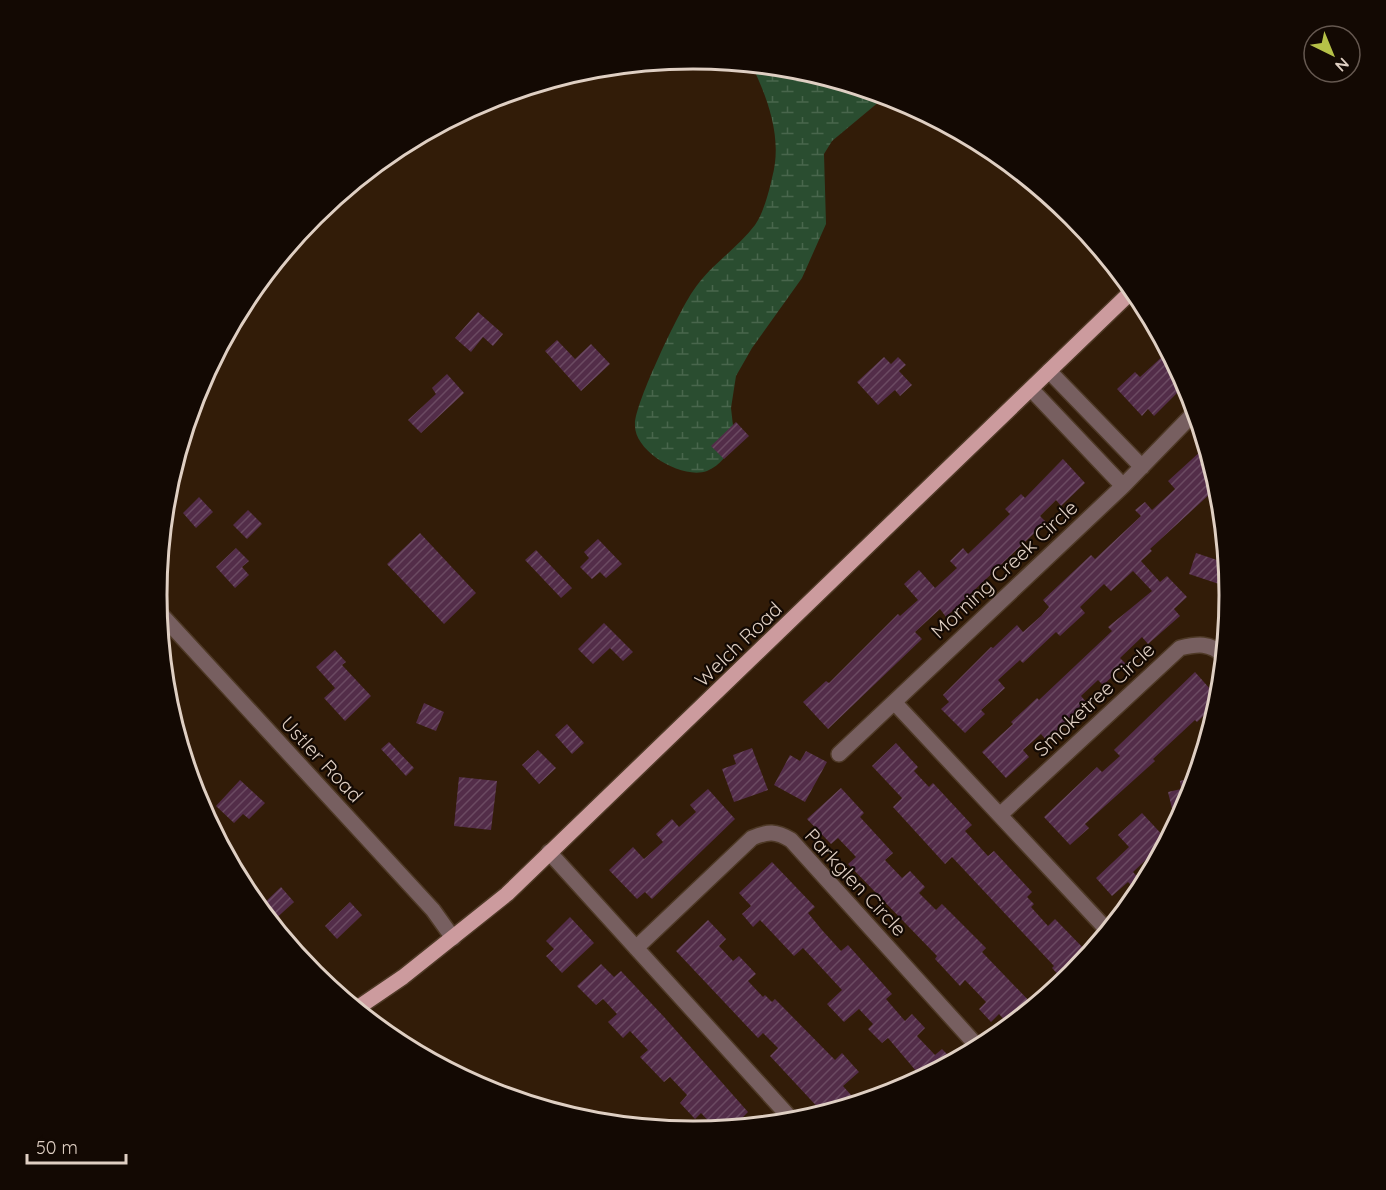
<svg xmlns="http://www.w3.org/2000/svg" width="1386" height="1190" font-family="Quicksand,sans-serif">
	<defs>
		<pattern id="wetland-marsh" width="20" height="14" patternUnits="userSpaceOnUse" patternTransform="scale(1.5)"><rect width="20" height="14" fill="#2a4d30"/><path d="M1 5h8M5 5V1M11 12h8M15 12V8" fill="none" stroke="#48664c"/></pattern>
		<pattern id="building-hatch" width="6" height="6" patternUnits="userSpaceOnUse" patternTransform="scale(1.5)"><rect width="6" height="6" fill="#532d49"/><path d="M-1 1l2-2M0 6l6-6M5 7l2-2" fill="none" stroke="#6b4a62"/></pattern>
	</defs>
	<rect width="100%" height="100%" fill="#321c08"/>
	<path fill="url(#wetland-marsh)" d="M751,64L798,69L886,96L832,141L824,154L826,224L802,278L752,348L736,376L731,408L735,443C727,454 721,465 707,471C682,480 633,451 635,424C635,403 679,311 693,291C709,266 737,249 755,225C763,214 769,192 772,178C783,139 768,98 751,64Z"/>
	<path fill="url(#building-hatch)" d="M478,312L503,334L493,346L483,337L471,352L455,338Z
		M557,340L575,359L591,344L610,364L581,391L545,351Z
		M1164,355L1179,372L1186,384L1154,416L1148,409L1142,416L1117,389L1135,372L1140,377Z
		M884,357L891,364L898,357L906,365L899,371L912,385L900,396L895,390L878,405L857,382Z
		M447,374L464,393L421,433L408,420L436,394L432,388Z
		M736,422L749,436L724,459L711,446Z
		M1202,450L1209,458L1217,482L1209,489L1212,492L1150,549L1152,551L1141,561L1160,582L1167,576L1187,597L1174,609L1180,616L1148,644L1142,637L1120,658L1126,664L1103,685L1098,680L1081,696L1087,703L1047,741L1041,734L1023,750L1029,757L1006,778L982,752L1013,724L1011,722L1037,698L1039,700L1112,631L1108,627L1152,591L1133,571L1111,591L1104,584L1080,607L1085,613L1060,636L1056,632L1023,663L1020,660L998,680L1005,688L981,710L985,714L965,733L941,709L949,702L943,695L991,647L993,648L1017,625L1023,632L1041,616L1049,607L1043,600L1091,555L1095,559L1141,516L1135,510L1145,502L1152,510L1175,489L1168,481Z
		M1063,459L1085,483L1061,506L1056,500L1040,516L1046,522L946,617L940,609L915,632L922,639L828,729L803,702L826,681L829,683L898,614L900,616L918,600L904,584L919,570L935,588L957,568L950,561L963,548L968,554L1010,514L1005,509L1021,494L1025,498Z
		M199,497L213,512L196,528L183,513Z
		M248,510L262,524L247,539L233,525Z
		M420,533L476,593L444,624L387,564Z
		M598,539L622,564L606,578L600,572L592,579L580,567L589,558L584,552Z
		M236,548L249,561L242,567L249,575L235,588L216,567Z
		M536,550L572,588L561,598L525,560Z
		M1196,553L1226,563L1222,585L1189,574Z
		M604,623L633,652L623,661L610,648L593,664L578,649Z
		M335,650L346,662L342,665L371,696L345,721L324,698L335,688L316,667Z
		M1195,672L1219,699L1218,702L1197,722L1195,720L1153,759L1155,761L1085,824L1089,828L1070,845L1044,817L1097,767L1102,772L1120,756L1114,750Z
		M424,703L444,712L436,731L416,723Z
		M567,724L584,743L572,754L555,735Z
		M389,742L414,768L406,776L381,749Z
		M896,743L918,767L914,771L929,787L933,783L972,825L965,831L988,856L994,851L1032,892L1027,897L1034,904L1031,907L1048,926L1055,919L1089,954L1064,981L1052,968L1054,966L952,857L945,864L893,807L902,798L872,766Z
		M752,748L768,790L734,802L722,769L736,764L733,755Z
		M538,750L556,768L539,784L522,765Z
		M806,751L827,762L805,802L774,785L790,755L800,761Z
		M459,777L497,781L491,830L454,826Z
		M1190,778L1193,787L1189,801L1176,825L1168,792L1181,789L1180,781Z
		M240,780L265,803L249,819L243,814L234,823L216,806Z
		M841,788L864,813L860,817L893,853L885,860L902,878L910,871L925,887L919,893L936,910L942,904L986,948L982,952L1034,1006L1010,1026L999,1014L991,1022L979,1009L986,1002L965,980L960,986L935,959L937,956L848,864L856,857L838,838L831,844L807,819Z
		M708,789L735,819L652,899L645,892L637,899L609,870L633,847L644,859L663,842L656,834L672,819L679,827L696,812L690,805Z
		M1142,813L1167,840L1133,872L1142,882L1135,889L1128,882L1112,896L1096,878L1129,847L1118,835Z
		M772,862L815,907L808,913L822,930L841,951L848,945L892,994L886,999L905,1021L912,1014L925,1028L917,1036L935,1055L942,1049L954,1061L922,1078L888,1038L882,1043L868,1029L873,1024L859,1009L844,1022L827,1004L842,990L803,948L794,956L760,920L753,927L742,914L751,906L739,893Z
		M281,887L294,902L271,923L259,908Z
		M350,902L362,915L337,939L325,926Z
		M570,917L594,943L562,973L546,956L554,949L546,941Z
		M708,920L726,939L719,946L733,961L739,956L756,974L748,981L763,997L765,995L772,1002L775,999L835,1060L842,1053L859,1072L843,1086L858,1103L823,1113L770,1056L778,1048L763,1033L758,1038L676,951Z
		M601,964L614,977L621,971L665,1018L748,1112L742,1118L749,1126L716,1129L701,1113L695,1119L680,1103L687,1095L670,1077L664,1082L640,1057L648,1050L630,1031L623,1038L608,1022L617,1014L603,999L596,1005L577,986Z"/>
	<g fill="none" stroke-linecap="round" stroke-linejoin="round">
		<g stroke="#4e3926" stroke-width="18">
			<path id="minor" d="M1049,371L1142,467
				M1031,389L1123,486
				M158,611L433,910L453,938
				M894,702L1108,931
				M839,754L1123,486L1195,412
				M1001,814L1180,648C1197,644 1210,642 1224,656
				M549,852L794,1122
				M636,948L752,838C768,831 776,831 791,840L979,1048"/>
		</g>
		<g stroke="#4e3926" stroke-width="18">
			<path id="major" d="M356,1009L403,977L507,894L1133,290"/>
		</g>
		<use href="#minor" stroke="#775f60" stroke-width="15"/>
		<use href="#major" stroke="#cc9b9e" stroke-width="15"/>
	</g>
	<g text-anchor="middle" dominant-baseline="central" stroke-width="4.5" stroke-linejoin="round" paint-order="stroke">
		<g font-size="20" fill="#dfcfc3" stroke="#130903">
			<text transform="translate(1004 569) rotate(-43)">Morning Creek Circle</text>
			<text transform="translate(738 644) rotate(-44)">Welch Road</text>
			<text transform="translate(1094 699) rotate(-43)">Smoketree Circle</text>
			<text transform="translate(322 759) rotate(47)">Ustler Road</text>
			<text transform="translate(856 882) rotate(47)">Parkglen Circle</text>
		</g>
	</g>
	<path d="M0 0H1386V1190H0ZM167 595a526 526 0 1 1 1052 0a526 526 0 1 1-1052 0Z" fill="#130903" fill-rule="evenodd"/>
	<path fill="none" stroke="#dfcfc3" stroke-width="3" d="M167 595a526 526 0 1 1 1052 0a526 526 0 1 1-1052 0Z"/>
	<g transform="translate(1332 54) rotate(137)"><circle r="28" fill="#130903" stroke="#655850" stroke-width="1.5"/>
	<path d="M0-4.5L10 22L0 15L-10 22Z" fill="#b6c148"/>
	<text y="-9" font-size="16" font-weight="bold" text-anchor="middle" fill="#dfcfc3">N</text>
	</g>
	<path d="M27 1154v9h99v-9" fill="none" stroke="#dfcfc3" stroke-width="3"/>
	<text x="36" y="1154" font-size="18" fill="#dfcfc3" stroke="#130903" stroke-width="4.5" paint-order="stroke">50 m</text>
</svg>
